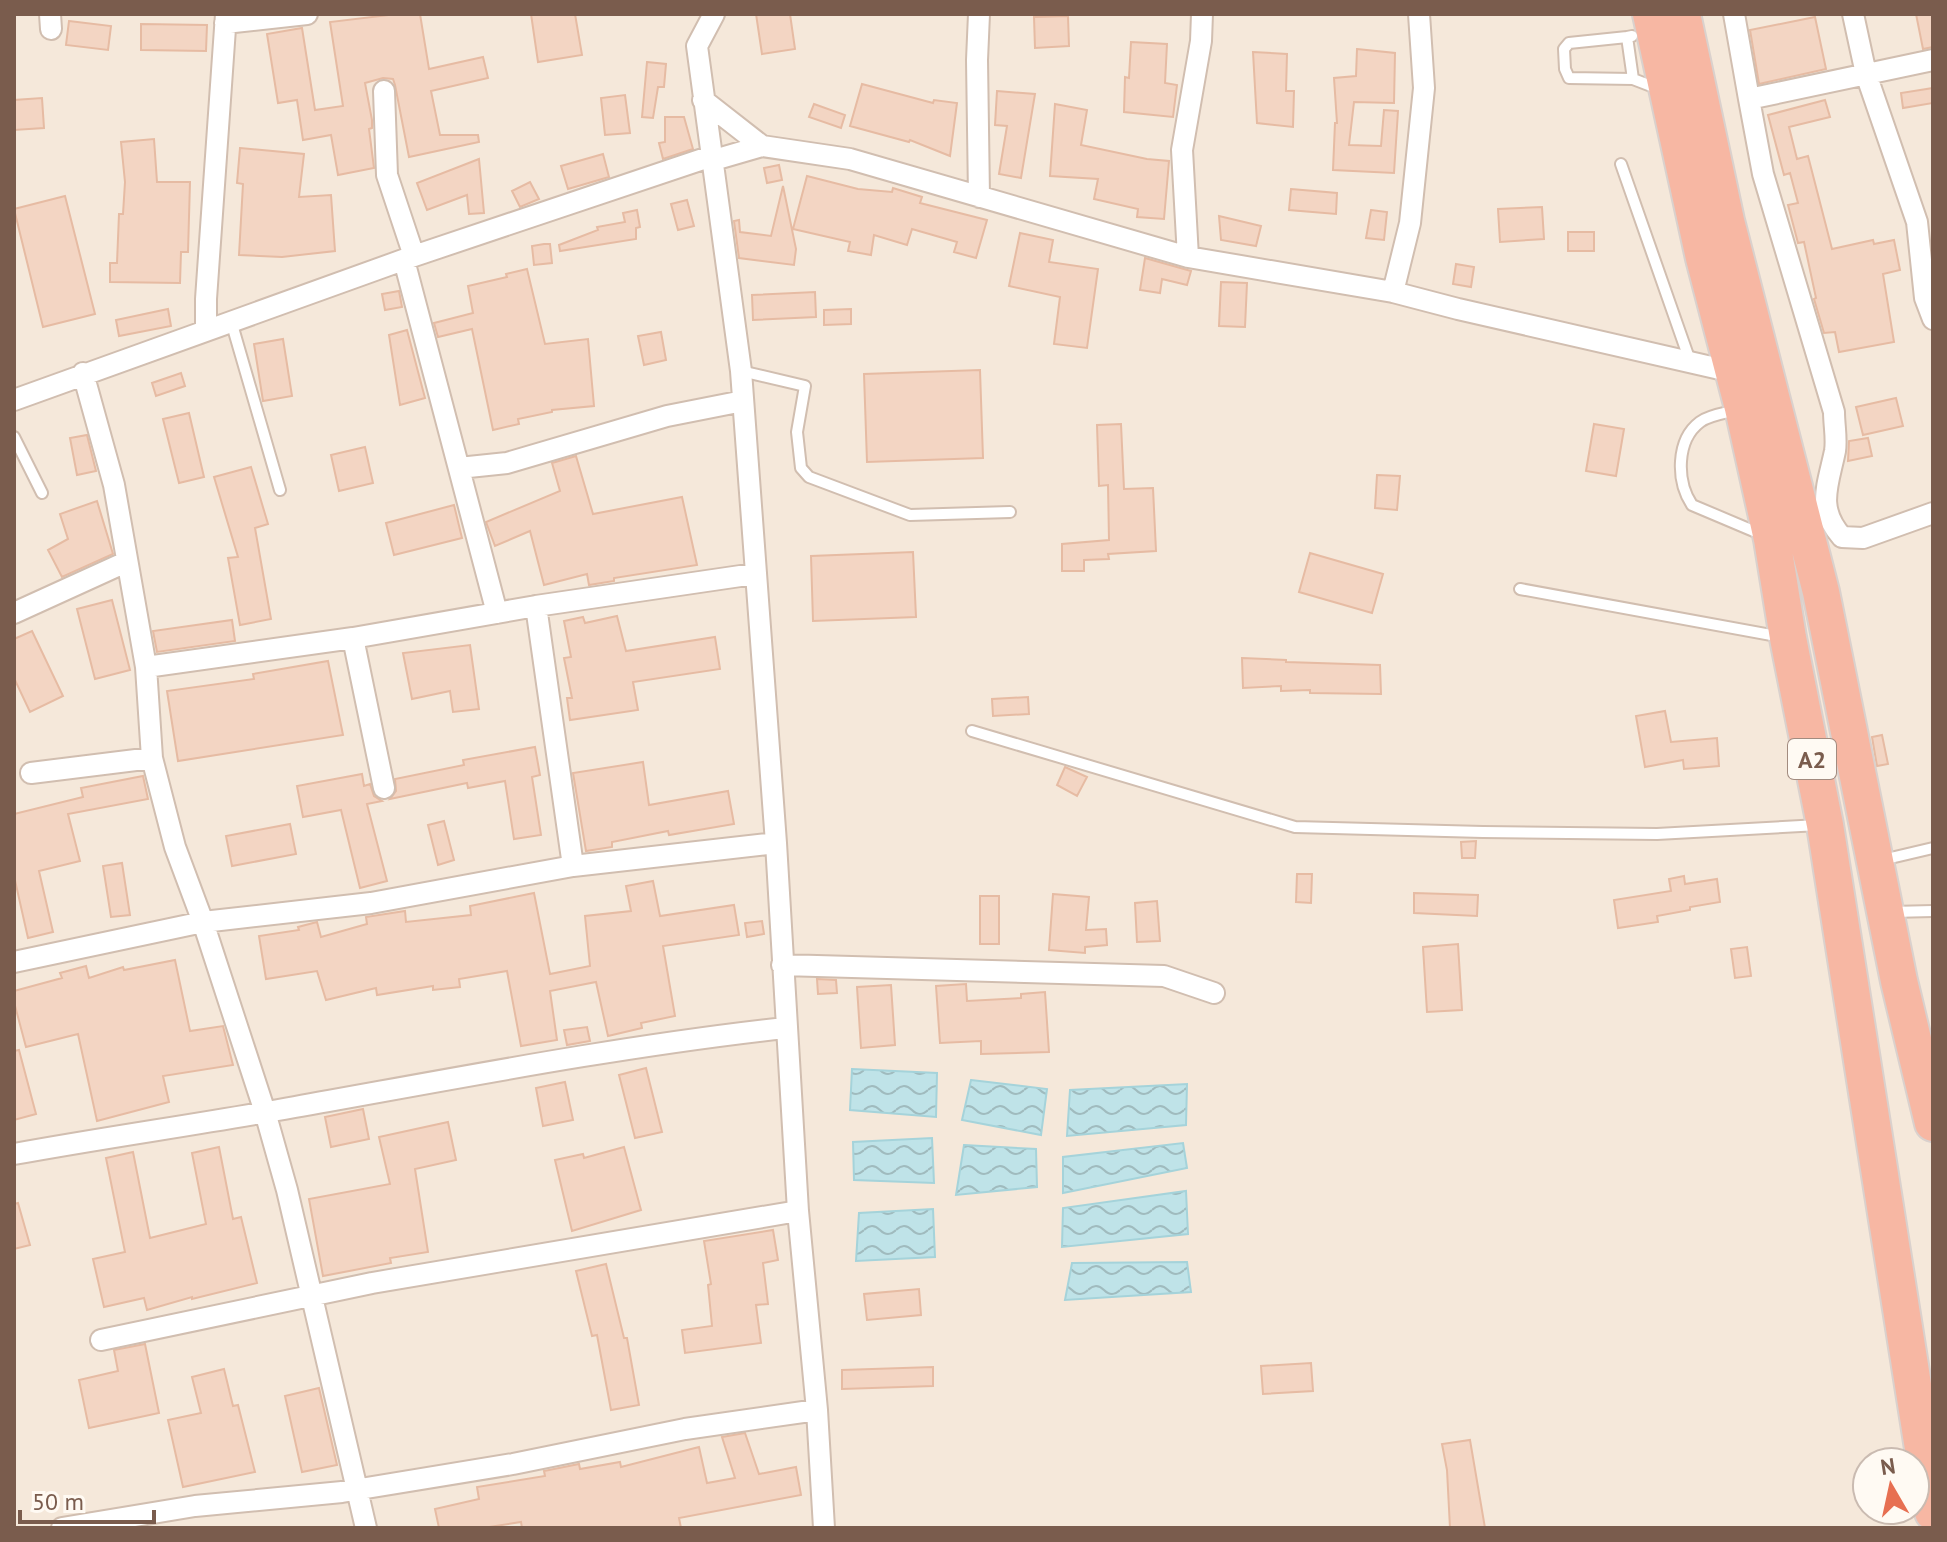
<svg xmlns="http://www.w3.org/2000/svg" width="1947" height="1542" font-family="'PT Sans',sans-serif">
	<defs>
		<pattern id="water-waves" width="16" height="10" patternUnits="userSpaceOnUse" patternTransform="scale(2)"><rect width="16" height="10" fill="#bfe3e8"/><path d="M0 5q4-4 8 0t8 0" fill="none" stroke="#a0bbbe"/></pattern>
	</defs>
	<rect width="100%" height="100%" fill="#fdf6ec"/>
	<path fill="#f5e8da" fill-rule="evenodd" d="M14,14H1933V1528H14ZM1867,1462H1915V1510H1867Z"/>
	<path fill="url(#water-waves)" stroke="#a5d3da" stroke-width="2" d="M852,1069L937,1073L936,1117L850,1110Z
		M971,1080L1047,1089L1041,1135L962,1120Z
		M1187,1084L1186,1125L1067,1136L1070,1090Z
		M932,1138L934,1183L854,1180L853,1142Z
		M1183,1143L1187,1168L1063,1193V1157Z
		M964,1145L1036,1149L1037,1187L956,1195Z
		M1186,1191L1188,1234L1062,1247L1063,1208Z
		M933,1209L935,1257L856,1261L859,1213Z
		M1187,1262L1191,1292L1065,1300L1072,1263Z"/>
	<path fill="#f3d5c3" stroke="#e6bba3" stroke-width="2" d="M397,14H420L429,69L483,57L488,78L431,91L440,135H478L479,142L409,157L395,85L393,79L383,78L365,83L372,120V128L369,129L374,168L338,175L331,135L303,140L297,100L278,103L267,34L302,28L315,110L343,106L330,22Z
		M531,14H575L582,55L538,62Z
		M756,14H790L795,49L762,54Z
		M1916,14H1933V47L1923,49Z
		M1068,16L1069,46L1035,48L1034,17Z
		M1815,17L1826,69L1759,84L1750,30Z
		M69,21L111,26L108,50L66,45Z
		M141,24L207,25L206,51L141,50Z
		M1131,42L1167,44L1165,83L1177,85L1173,117L1124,112L1125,77L1129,78Z
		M1357,49L1395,53L1394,103L1354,102L1349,145L1381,146L1384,110L1398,111L1394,173L1333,170L1335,123H1337L1334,78L1356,76Z
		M1253,52L1287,54L1286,91H1294L1293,127L1257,123Z
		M647,62L666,64L664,87H658L653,118L642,117Z
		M862,84L933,103L934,100L957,103L950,156L910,140L909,142L850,126Z
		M1933,88V103L1903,108L1901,93Z
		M997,91L1035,94L1021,178L999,174L1007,126L995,125Z
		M625,95L630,133L605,135L601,98Z
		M42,98L44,128L14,130V100Z
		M1825,100L1830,117L1789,127L1797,159L1808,156L1832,249L1873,240L1874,244L1894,240L1900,270L1883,274L1894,342L1839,352L1835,332L1824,333L1814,299L1816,298L1804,242L1798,243L1788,205L1798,203L1790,173L1784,175L1768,115Z
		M814,104L845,115L841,128L809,117Z
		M1055,104L1087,110L1081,145L1147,159L1169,161L1164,219L1137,217L1138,209L1094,199L1098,179L1050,176Z
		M665,117H684L693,149L663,159L659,143L665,142Z
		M154,139L157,182H190L188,252H181L180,283L110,282V263H117L119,214H123L125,182L121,142Z
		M240,148L304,154L299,197L331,195L335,251L282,257L239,255L243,184L237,183Z
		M603,154L609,177L568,189L561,166Z
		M479,159L484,213L469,214L467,195L427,210L417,183Z
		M779,165L782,180L767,183L764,168Z
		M807,176L858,189L892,192L893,188L922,197L920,203L987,220L976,258L954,252L957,242L912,229L907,245L874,235L871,255L848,251L850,242L793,229Z
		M530,182L539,199L520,207L512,191Z
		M783,186L796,249L794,265L739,258L734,221L739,220L740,232L771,236Z
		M1291,189L1337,193L1336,214L1289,210Z
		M65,196L95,314L43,327L14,209Z
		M687,200L694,226L678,230L671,204Z
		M1542,207L1544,239L1500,242L1498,209Z
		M637,210L640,227L636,228V239L560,251L559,245L598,230L597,227L625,222L623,213Z
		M1371,210L1387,212L1384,240L1366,238Z
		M1219,216L1261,226L1256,246L1221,240Z
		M1568,232H1594V251H1568Z
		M1020,233L1053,240L1049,262L1098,269L1087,348L1054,344L1060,297L1009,286Z
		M544,244H550L552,263L534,265L532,246Z
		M1145,258L1191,271L1187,285L1162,279L1160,293L1140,290Z
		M1456,264L1474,267L1471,287L1453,284Z
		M527,269L545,344L588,339L594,406L552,410V412L518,419L519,424L493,430L472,329L438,337L434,323L473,313L468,286L507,277L506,274Z
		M1221,282L1247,283L1245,327L1219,326Z
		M399,291L402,307L385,310L382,294Z
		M815,292L816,317L753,320L752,295Z
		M168,309L171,326L119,336L116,320Z
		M851,309V324L824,325V310Z
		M407,330L425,398L400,405L389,335Z
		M661,332L666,360L644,365L638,336Z
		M283,339L292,396L263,401L254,344Z
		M980,370L983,458L867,462L864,374Z
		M181,373L185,386L156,396L152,383Z
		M1896,398L1903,426L1863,435L1856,407Z
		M189,413L204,477L179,483L163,419Z
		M1121,424L1124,489L1153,488L1156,551L1108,554L1109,559L1084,560V571H1062V544L1109,540L1108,485L1099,486L1097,425Z
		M1594,424L1624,429L1616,476L1586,471Z
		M87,435L96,471L77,475L70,438Z
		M1868,438L1872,456L1848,461L1849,441Z
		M365,447L373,483L339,491L331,455Z
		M576,456L593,514L682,497L697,565L614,578V581L589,585L587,574L544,585L530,531L495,546L486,522L560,491L552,463Z
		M251,467L268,524L255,528L271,619L240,625L228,558L238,557L214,477Z
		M1377,475L1400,476L1397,510L1375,508Z
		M97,501L113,554L62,577L48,550L68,539L60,514Z
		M454,505L462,538L394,555L386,523Z
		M913,552L916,617L813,621L811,556Z
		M1310,553L1383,574L1372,613L1299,592Z
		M112,600L130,670L95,679L77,609Z
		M617,616L626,651L715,637L720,669L633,682L638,710L570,720L567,698H572L564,658L571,657L564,621L583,617L585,623Z
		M232,620L235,641L157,652L153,631Z
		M32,631L63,696L30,712L14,678V639Z
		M470,645L479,709L453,712L450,691L412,699L403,653Z
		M1242,658L1286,660V662L1380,665L1381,694L1310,693V690L1281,691V686L1243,688Z
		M328,661L343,735L178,761L167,691L254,679L253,674Z
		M1028,697L1029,714L993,716L992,699Z
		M1665,711L1671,742L1717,738L1719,766L1684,769L1683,760L1645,767L1636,716Z
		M1882,735L1888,764L1877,766L1872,737Z
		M535,747L540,775L532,777L541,835L514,839L505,781L468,788L467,783L390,799L396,791L395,779L464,765L463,760Z
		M643,762L649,805L728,791L734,824L669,835L668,831L612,842V847L586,851L573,773Z
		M1065,767L1087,777L1077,796L1057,785Z
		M362,774L364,786L370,784L374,796L382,801L367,804L387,881L360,888L341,810L303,817L297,786Z
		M143,776L148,799L68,814L80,861L39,871L53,932L28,938L14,876V814L83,797L81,788Z
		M444,821L454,860L438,865L428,825Z
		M290,824L296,854L232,866L226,836Z
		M1476,841L1475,858H1462L1461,842Z
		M122,863L130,915L111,917L103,866Z
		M1297,874H1312L1311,903L1296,902Z
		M1684,876L1685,884L1717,879L1720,902L1690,907V910L1657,916L1658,922L1618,928L1614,900L1671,891L1669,879Z
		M653,881L660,916L734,905L739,935L663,946L675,1016L641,1023L642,1028L608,1036L596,982L550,991L557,1040L521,1046L507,971L459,979L460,987L433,990V986L377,995L376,988L326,1000L317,971L266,979L259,936L299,930L298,927L317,922L321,937L367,924L366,917L405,911L406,922L471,915L470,906L534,893L550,974L590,966L585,916L631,911L626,886Z
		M1414,893L1478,895L1477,916L1414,913Z
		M1053,894L1089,897L1086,930L1106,929L1107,945L1085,947V953L1049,950Z
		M980,896H999V944H980Z
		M1157,901L1160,941L1137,942L1135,903Z
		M762,921L764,934L747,937L745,923Z
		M1458,944L1462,1010L1427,1012L1423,947Z
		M1747,947L1751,976L1735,978L1731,949Z
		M175,960L190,1031L223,1026L233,1065L163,1076L169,1102L97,1121L78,1034L26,1047L14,1002V991L62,978L60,973L86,966L89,978L123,967L124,970Z
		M817,979L836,980L837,993L818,994Z
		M966,984L967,1001L1021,998V994L1045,992L1049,1052L981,1054V1041L940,1043L936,986Z
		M891,985L895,1045L861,1048L857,987Z
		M587,1027L590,1041L567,1045L564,1030Z
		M19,1050L36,1114L14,1120V1051Z
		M646,1068L662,1132L635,1138L619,1075Z
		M565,1082L573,1120L543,1126L536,1088Z
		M363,1109L369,1139L331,1147L325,1117Z
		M448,1122L456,1160L415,1169L428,1252L390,1258L391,1263L323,1276L309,1199L390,1184L379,1137Z
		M219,1147L233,1219L241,1217L257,1283L192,1299V1297L147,1310L144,1298L104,1307L93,1259L125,1252L106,1158L133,1152L150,1238L206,1224L192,1153Z
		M624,1147L641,1210L572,1231L555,1160L583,1154L584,1158Z
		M18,1203L30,1245L14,1249V1204Z
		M773,1230L778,1260L763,1263L768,1304L756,1305L761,1343L685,1353L682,1330L712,1326L708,1285L711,1284L704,1241Z
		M606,1264L624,1338H627L639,1405L611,1410L597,1335L592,1336L576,1271Z
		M919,1289L921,1315L867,1320L864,1294Z
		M145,1344L159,1413L89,1428L79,1380L118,1371L114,1350Z
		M1311,1363L1313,1391L1263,1394L1261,1366Z
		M933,1367V1386L842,1389V1370Z
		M224,1369L233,1406L238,1405L255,1472L183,1487L168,1420L201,1413L192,1377Z
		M319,1388L337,1465L302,1472L285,1396Z
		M745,1433L759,1474L796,1467L801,1495L679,1518L681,1528H522L521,1522L483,1528H439L435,1509L479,1499L477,1487L545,1476L544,1471L579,1464L580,1469L620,1462L621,1467L699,1447L707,1483L735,1478L722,1437Z
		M1470,1440L1485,1528H1450L1447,1470L1442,1444Z"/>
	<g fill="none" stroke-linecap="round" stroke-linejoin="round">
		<g stroke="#d1beb0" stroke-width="14">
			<path id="lane" d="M1632,36L1627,37L1633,79L1659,89
				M1627,37L1569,43L1564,49L1565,69L1569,78L1633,79
				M1621,164L1690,361
				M231,321L280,490
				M741,371L805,386L797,432L801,468L809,477L910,515L1010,512
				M1737,410C1726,413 1709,415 1700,422C1676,440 1676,481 1692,505L1763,535
				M14,437L42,493
				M1520,589L1782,637
				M972,731L1295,827L1483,832L1657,834L1819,825
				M1882,860L1933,848
				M1891,912L1933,911"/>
		</g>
		<g stroke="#d1beb0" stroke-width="24">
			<path id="street" d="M50,14L51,29
				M714,14L697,46L741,371L776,843L798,1211L817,1410L824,1528
				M979,14L977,60L979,197
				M1734,14L1749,99
				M1853,14L1866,74L1917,222L1925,298L1933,319
				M225,23L307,14
				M1933,60L1749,99L1763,174L1834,412C1834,425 1837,439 1835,451C1828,485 1816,508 1842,537L1863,538L1933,513
				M384,91L387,175L414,256
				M703,100L762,146
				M1188,257L1182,150L1201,41L1202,14
				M404,260L497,613
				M1393,292L1410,223L1424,88L1419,14
				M206,330V299L226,14
				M14,400L414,256L706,158L714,160L762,146L850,159L1188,257L1393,292L1458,309L1733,372
				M459,468L507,463L667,416L743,401
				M536,606L573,866
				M14,613L126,562
				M353,638L384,788
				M146,667L353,638L536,606L754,574
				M31,773L152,758
				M14,962L203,922L175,847L152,758L146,667L114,485L83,373
				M782,965L1164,976L1214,993
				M14,1154C107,1137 201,1124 295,1107C458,1078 621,1046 785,1028
				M101,1340L372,1283L798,1211
				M62,1528L195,1506L342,1492L513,1464L685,1429L817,1410
				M366,1528L287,1190L265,1112L203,922L371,903L573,866L776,843"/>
		</g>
		<g stroke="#dad1cd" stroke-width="40">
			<path id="highway" d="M1651,14L1704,258L1743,408L1772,539L1788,638L1825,825L1933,1512
				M1682,14L1726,221L1821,592L1899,981L1933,1123"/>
		</g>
		<use href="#lane" stroke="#fff" stroke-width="10"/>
		<use href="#street" stroke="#fff" stroke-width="20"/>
		<use href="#highway" stroke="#f7b7a3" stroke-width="36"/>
	</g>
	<g text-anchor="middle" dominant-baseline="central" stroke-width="6" stroke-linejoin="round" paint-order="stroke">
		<rect fill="#fffaf3" stroke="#a28b7f" stroke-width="2" x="1788" y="739" width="48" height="40" rx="6"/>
		<g font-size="24" font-weight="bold" fill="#7a5c4d">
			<text x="1812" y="759">A2</text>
		</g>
	</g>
	<rect width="1947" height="1542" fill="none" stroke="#7a5c4d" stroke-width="32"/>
	<g transform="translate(1891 1486) rotate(351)"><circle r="38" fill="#fffaf3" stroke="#cabbb1" stroke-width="2"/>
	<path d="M0-6L14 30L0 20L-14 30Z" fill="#e76f51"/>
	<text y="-12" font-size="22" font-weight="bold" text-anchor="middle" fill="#7a5c4d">N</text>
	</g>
	<path d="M20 1510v12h134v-12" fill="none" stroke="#7a5c4d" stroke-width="4"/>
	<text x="32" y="1510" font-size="24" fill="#7a5c4d" stroke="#fffaf3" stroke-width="6" paint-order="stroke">50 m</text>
</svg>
